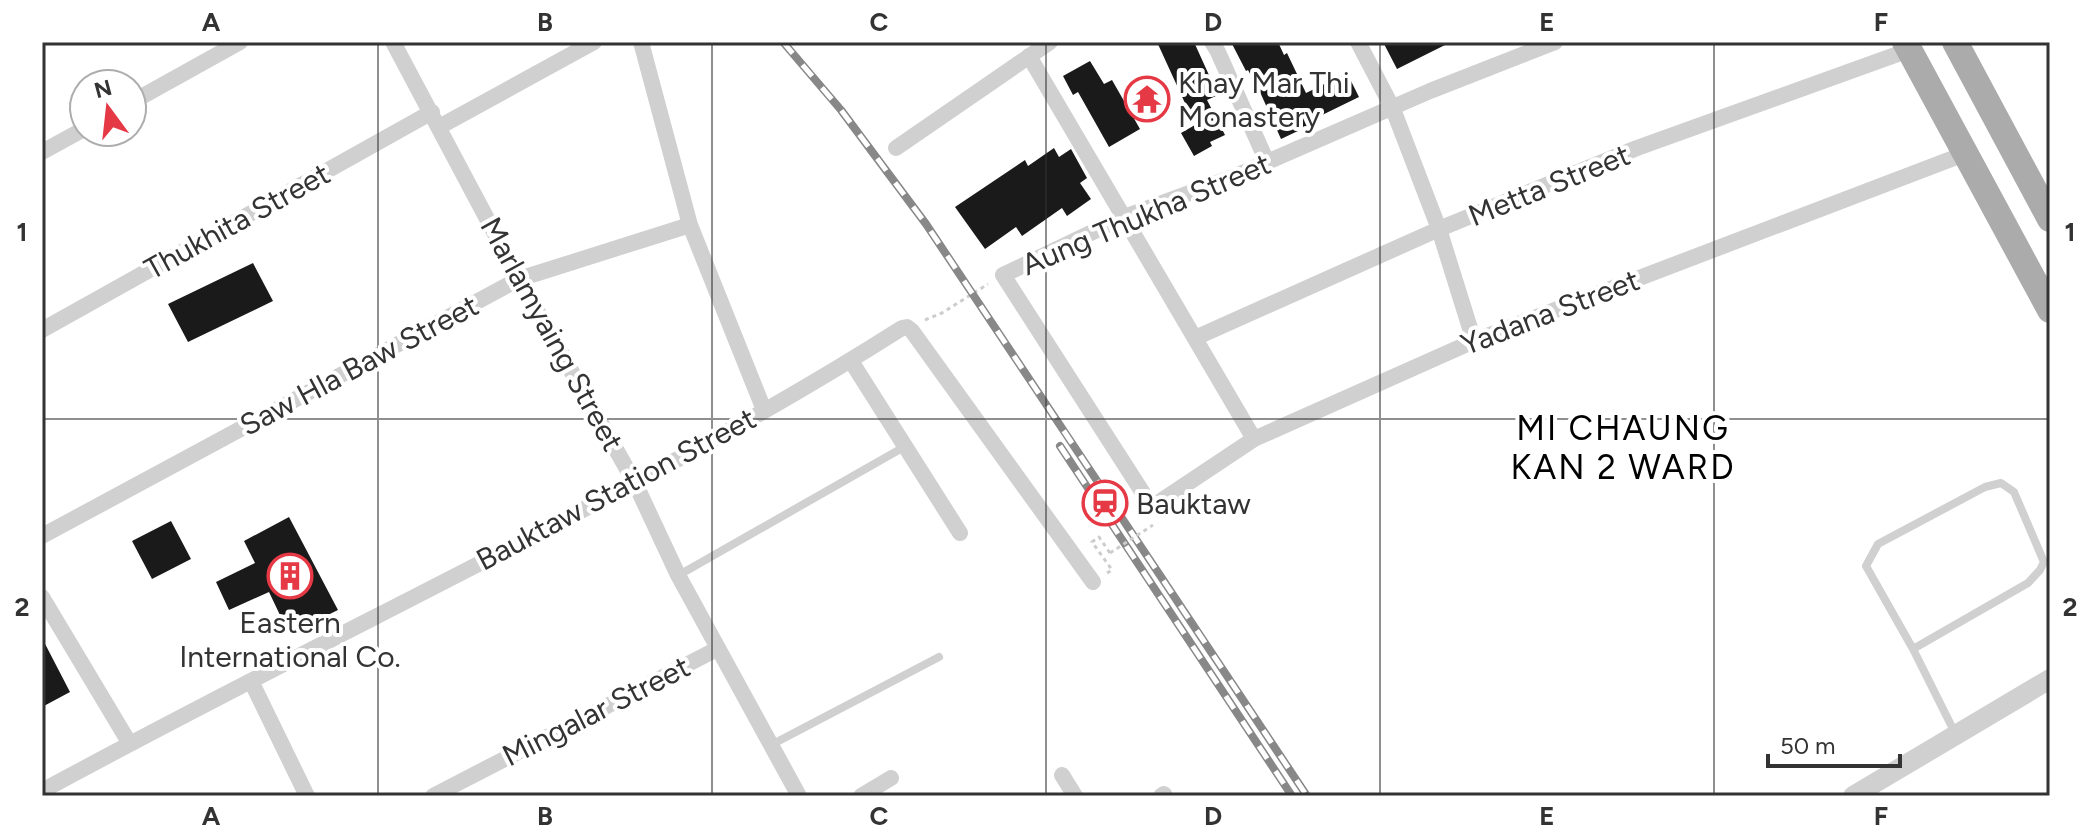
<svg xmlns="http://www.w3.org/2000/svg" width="2092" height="838" font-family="Figtree,sans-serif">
	<rect width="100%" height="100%" fill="#fff"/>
	<path fill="#1a1a1a" d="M1157,42H1194L1218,95L1207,100L1225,135L1210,142L1212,146L1194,156L1181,133L1195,125Z
		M1231,42H1278L1284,55L1287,53L1306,93L1347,73L1359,97L1318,117L1319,121L1281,139L1260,92L1248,70L1246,71Z
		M1383,42H1451L1397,69Z
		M1090,61L1104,84L1112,80L1140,129L1109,147L1078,92L1073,95L1063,76Z
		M1054,148L1059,157L1071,149L1087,178L1080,183L1091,199L1067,216L1062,208L1022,236L1016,227L985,249L955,207L1025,160L1028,166Z
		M253,263L273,301L188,342L168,304Z
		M289,517L338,610L289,634L269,592L229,610L216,582L255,563L244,541Z
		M171,521L191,559L152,579L132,541Z
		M42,638L70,692L42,707Z"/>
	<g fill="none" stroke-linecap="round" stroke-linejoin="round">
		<path stroke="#cdcdcd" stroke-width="3" stroke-dasharray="4 4" stroke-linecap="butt" d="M925,320L942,313L988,284
			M1107,573L1112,570L1092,542L1099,537L1110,553"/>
		<path stroke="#d0d0d0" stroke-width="8" d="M679,575L904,447
			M1913,649L2028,583L2040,570L2044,562L2014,492L2001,483L1985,487L1878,544L1866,566L1913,649L1955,733
			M771,745L939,657"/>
		<path stroke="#d0d0d0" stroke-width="16" d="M393,42L519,279L635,483L678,575L799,796
			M641,42L690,225L764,410
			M1212,42L1218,52L1267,162
			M1358,42L1393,109L1439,229L1474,341
			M1555,42L1430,91L1233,177L1124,217L1003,275L1152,507L1254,439L1474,341L1967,153
			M1029,56L1254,439
			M132,102L240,42
			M439,127L594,42
			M896,148L1050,42
			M42,152L84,129
			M42,330L432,112
			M1195,338L1439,229L1637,148L1909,50
			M851,361L960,533
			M42,536L519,279L690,225
			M42,597L130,744
			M251,681L307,796
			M1062,775L1075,796
			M42,791C191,710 343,634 494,556C632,485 770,412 902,328L907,327L912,331L1093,582
			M433,796L717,649
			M861,796L891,778
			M1161,796L1164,794"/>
		<path stroke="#d0d0d0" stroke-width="20" d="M1853,796L2050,679"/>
		<path stroke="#ababab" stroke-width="26" d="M1905,42L2050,310
			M1955,42L2050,219"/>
		<g stroke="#888" stroke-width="8">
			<path id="rail" d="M783,42L841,110L926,224L1307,796
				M1060,446L1292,796"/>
		</g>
		<use href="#rail" stroke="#fff" stroke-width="5" stroke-dasharray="15" stroke-linecap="butt"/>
		<path stroke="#cdcdcd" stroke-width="3" stroke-dasharray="4 4" stroke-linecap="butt" d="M1110,553L1153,525"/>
	</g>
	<path fill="none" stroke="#333" stroke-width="2" stroke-opacity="0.55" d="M378,42V796M712,42V796M1046,42V796M1380,42V796M1714,42V796M42,419H2050"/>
	<defs>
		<g id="temple-ring" transform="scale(2.3)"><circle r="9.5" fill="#fff" stroke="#e63946" stroke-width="1.5"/><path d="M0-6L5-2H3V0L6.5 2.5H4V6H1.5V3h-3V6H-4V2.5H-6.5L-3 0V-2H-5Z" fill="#e63946"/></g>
		<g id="station-ring" transform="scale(2.3)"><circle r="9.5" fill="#fff" stroke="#e63946" stroke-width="1.5"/><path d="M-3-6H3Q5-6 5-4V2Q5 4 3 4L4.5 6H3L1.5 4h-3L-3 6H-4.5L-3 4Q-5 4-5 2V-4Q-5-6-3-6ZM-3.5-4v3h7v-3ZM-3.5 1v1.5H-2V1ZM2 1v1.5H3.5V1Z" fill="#e63946"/></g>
		<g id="building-ring" transform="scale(2.3)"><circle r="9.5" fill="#fff" stroke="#e63946" stroke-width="1.5"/><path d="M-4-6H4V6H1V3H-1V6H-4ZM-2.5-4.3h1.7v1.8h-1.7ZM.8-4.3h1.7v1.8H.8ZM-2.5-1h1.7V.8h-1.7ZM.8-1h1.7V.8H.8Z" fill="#e63946"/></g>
	</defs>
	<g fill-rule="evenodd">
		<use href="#temple-ring" x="1147" y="99"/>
		<use href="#station-ring" x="1105" y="503"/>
		<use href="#building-ring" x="290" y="576"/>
	</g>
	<g text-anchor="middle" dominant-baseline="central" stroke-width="8" stroke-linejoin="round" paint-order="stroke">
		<g font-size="30" fill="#333" stroke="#fff" text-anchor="start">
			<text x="1178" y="82">Khay Mar Thi<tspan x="1178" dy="34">Monastery</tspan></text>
			<text x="1136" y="503">Bauktaw</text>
			<text x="290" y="622" text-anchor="middle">Eastern<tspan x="290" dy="34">International Co.</tspan></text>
		</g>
		<g font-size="30" fill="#333" stroke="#fff">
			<text transform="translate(1549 185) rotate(-22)">Metta Street</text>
			<text transform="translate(1146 214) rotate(-23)">Aung Thukha Street</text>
			<text transform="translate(237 221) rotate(-29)">Thukhita Street</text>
			<text transform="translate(1550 312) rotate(-21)">Yadana Street</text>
			<text transform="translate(552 334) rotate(61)">Marlamyaing Street</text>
			<text transform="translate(359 365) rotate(-28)">Saw Hla Baw Street</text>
			<text transform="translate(616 489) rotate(-28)">Bauktaw Station Street</text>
			<text transform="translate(596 711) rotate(-27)">Mingalar Street</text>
		</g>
		<g font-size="34" letter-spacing="2" fill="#000" stroke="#fff">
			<text x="1623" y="428">MI CHAUNG<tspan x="1623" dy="39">KAN 2 WARD</tspan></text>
		</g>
	</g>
	<rect width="2092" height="838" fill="none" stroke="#ffffff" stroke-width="88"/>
	<g transform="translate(108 108) rotate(345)"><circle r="38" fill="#ffffff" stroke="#adadad" stroke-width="2"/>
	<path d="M0-6L14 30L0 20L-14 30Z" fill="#e63946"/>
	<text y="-12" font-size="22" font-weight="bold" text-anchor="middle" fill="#333333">N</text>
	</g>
	<path d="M1768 754v12h132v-12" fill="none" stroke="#333333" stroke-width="4"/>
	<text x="1780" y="754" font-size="24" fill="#333333" stroke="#ffffff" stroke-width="6" paint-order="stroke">50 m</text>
	<rect x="44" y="44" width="2004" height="750" fill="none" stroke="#333" stroke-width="3"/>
	<g font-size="26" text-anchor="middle" font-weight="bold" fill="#333">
		<text x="211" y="31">A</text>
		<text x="545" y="31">B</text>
		<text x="879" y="31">C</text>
		<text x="1213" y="31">D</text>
		<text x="1547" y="31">E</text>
		<text x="1881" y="31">F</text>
		<text x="22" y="241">1</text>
		<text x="2070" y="241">1</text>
		<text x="22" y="616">2</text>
		<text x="2070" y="616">2</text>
		<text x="211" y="825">A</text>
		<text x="545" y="825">B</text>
		<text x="879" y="825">C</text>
		<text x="1213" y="825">D</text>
		<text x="1547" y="825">E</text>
		<text x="1881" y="825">F</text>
	</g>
</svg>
